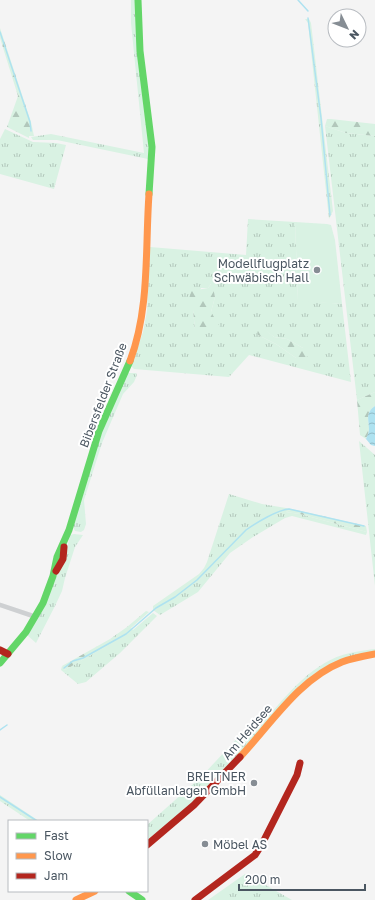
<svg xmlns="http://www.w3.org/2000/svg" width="375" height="900" font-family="'Golos Text',sans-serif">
	<defs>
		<pattern id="grass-tufts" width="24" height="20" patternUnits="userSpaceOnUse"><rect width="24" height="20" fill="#d9f2e3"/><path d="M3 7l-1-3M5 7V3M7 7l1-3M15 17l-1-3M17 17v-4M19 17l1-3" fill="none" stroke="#b2c7bb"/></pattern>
		<pattern id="forest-firs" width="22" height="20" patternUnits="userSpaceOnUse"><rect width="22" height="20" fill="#d9f2e3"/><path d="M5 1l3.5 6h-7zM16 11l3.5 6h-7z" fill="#b2c7bb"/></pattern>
		<pattern id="water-waves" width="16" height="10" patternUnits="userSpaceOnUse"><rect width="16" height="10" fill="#aee2f0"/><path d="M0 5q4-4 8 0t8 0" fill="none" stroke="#90bac6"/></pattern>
	</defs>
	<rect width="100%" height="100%" fill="#f4f4f4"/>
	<path fill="url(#grass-tufts)" fill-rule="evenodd" d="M131,0H136L149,150L148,159L57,140H33L31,137L51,134L144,153L131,23Z
		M305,19H309L311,23L333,211L329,219L308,23Z
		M325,126L346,133L375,136V392L357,400Z
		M5,129L33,142L56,143L66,145L54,189L0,174V139Z
		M248,219L295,222L298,300L342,304L351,382L249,355L229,377L134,369L131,366L143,332L147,311L150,247L246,255ZM211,284L215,297L211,312L195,329L193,310L201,288H208ZM261,327L274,337L287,339L303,348L296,358L276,344L258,335Z
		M127,373H136L137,375L134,382L123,394L102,443L84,500L86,524L84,530L81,532L75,531L73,527L94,452Z
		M359,441L375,455V586Z
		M229,494L262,504L292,509L286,512L300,514L367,532L366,535L292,516L285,518L253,537L230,553L198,592L160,615L153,610V606L199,574L204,568L207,562Z
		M74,534L83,535L75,547L65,578L62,591L55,606L36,643L27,635L64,561L70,535Z
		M146,611L149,612L131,628L133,630L153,613L157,616L120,653L86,682L78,684L61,670L62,666L65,670L113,642L110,639L127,627Z
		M375,649V651C362,655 348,657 336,662C322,667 311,676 299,686L231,764L189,805L147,842V825L201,777L258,716L264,721C288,694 313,661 350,653C358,651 367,650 375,649Z
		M0,795L39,821H30L0,801Z
		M245,874L248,875L292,900H208Z"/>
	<path fill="url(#forest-firs)" d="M0,28L31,122L34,136H29V138L7,127L18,96L0,38Z
		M327,119H331L375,124V136L346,133L325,126Z
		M212,283L215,297L211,312L220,327L204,332L195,329L193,310L188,303L191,291L208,288Z
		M261,326L274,337L287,339L303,348L312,356L296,358L276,344L258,335L257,331Z
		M375,392V406C365,413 369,419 369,429C369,433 367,436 366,439L360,435L357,400Z
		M292,509L366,526L367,532L300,514L286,512Z
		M110,639L114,642L65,670L62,666Z"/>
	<path fill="#d9f2e3" d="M295,222L327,224L331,225L335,240L342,304L298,301Z"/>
	<path fill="url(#water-waves)" d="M375,406V446L371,445L366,439C367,436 369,433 369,429C369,419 365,413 375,406Z"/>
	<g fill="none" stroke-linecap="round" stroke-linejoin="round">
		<path stroke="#aee2f0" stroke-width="1.5" d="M298,0L308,11
			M308,18L321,118L330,215
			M0,32L30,122L31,131
			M64,668L73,661L83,658L126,634L156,608L175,597L197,580L246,530C256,523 277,510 289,509L364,526
			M0,730L7,725
			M0,797L37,821"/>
		<path stroke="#ced0d2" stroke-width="4.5" d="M0,605L36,617"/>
		<path stroke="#63d668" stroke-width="7" d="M138,0L140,51L152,147L149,194
			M0,663L26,632L43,603L53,576L57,557L69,530L99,431L130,361
			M129,891L142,900"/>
		<path stroke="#ff974d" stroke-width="7" d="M130,361C150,308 145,250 149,194
			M240,757C271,724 299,679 342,662C353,658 364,656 375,654
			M76,900L95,891"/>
		<path stroke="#b3261e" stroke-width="7" d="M56,571L63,559L64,547
			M0,650L8,654
			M147,845L194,805L240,757
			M195,900L255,855L262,844L297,775L300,763"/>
	</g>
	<g fill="#868d94" stroke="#fff" stroke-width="1.5">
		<circle cx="317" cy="270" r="4"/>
		<circle cx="254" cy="783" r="4"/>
		<circle cx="205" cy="844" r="4"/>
	</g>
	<g text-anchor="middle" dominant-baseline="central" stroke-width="4" stroke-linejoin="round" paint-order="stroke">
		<g font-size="12" fill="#4a5661" stroke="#fff" text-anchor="end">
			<text x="309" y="263">Modellflugplatz<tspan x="309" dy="14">Schwäbisch Hall</tspan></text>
			<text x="246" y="776">BREITNER<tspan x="246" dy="14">Abfüllanlagen GmbH</tspan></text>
			<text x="213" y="844" text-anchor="start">Möbel AS</text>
		</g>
		<g font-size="12" fill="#4a5661" stroke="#fff">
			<text transform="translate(103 395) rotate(-69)">Bibersfelder Straße</text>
			<text transform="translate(247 732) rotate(-49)">Am Heidsee</text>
		</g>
	</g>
	<rect x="8" y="820" width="140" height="72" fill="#ffffff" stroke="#b7bbc0"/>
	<rect x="16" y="833" width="20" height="6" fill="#63d668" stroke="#b7bbc0"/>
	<text x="44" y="840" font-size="12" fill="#4a5661">Fast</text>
	<rect x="16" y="853" width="20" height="6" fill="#ff974d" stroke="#b7bbc0"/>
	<text x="44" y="860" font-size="12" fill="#4a5661">Slow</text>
	<rect x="16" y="873" width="20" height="6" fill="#b3261e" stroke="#b7bbc0"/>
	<text x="44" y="880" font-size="12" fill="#4a5661">Jam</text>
	<g transform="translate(347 28) rotate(133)"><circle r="19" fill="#ffffff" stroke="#b7bbc0"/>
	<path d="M0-3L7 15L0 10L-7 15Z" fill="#868d94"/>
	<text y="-6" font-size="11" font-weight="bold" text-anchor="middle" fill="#4a5661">N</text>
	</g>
	<path d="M239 884v6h126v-6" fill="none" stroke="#4a5661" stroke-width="2"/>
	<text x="245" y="884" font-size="12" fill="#4a5661" stroke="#ffffff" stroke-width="3" paint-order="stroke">200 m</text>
</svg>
